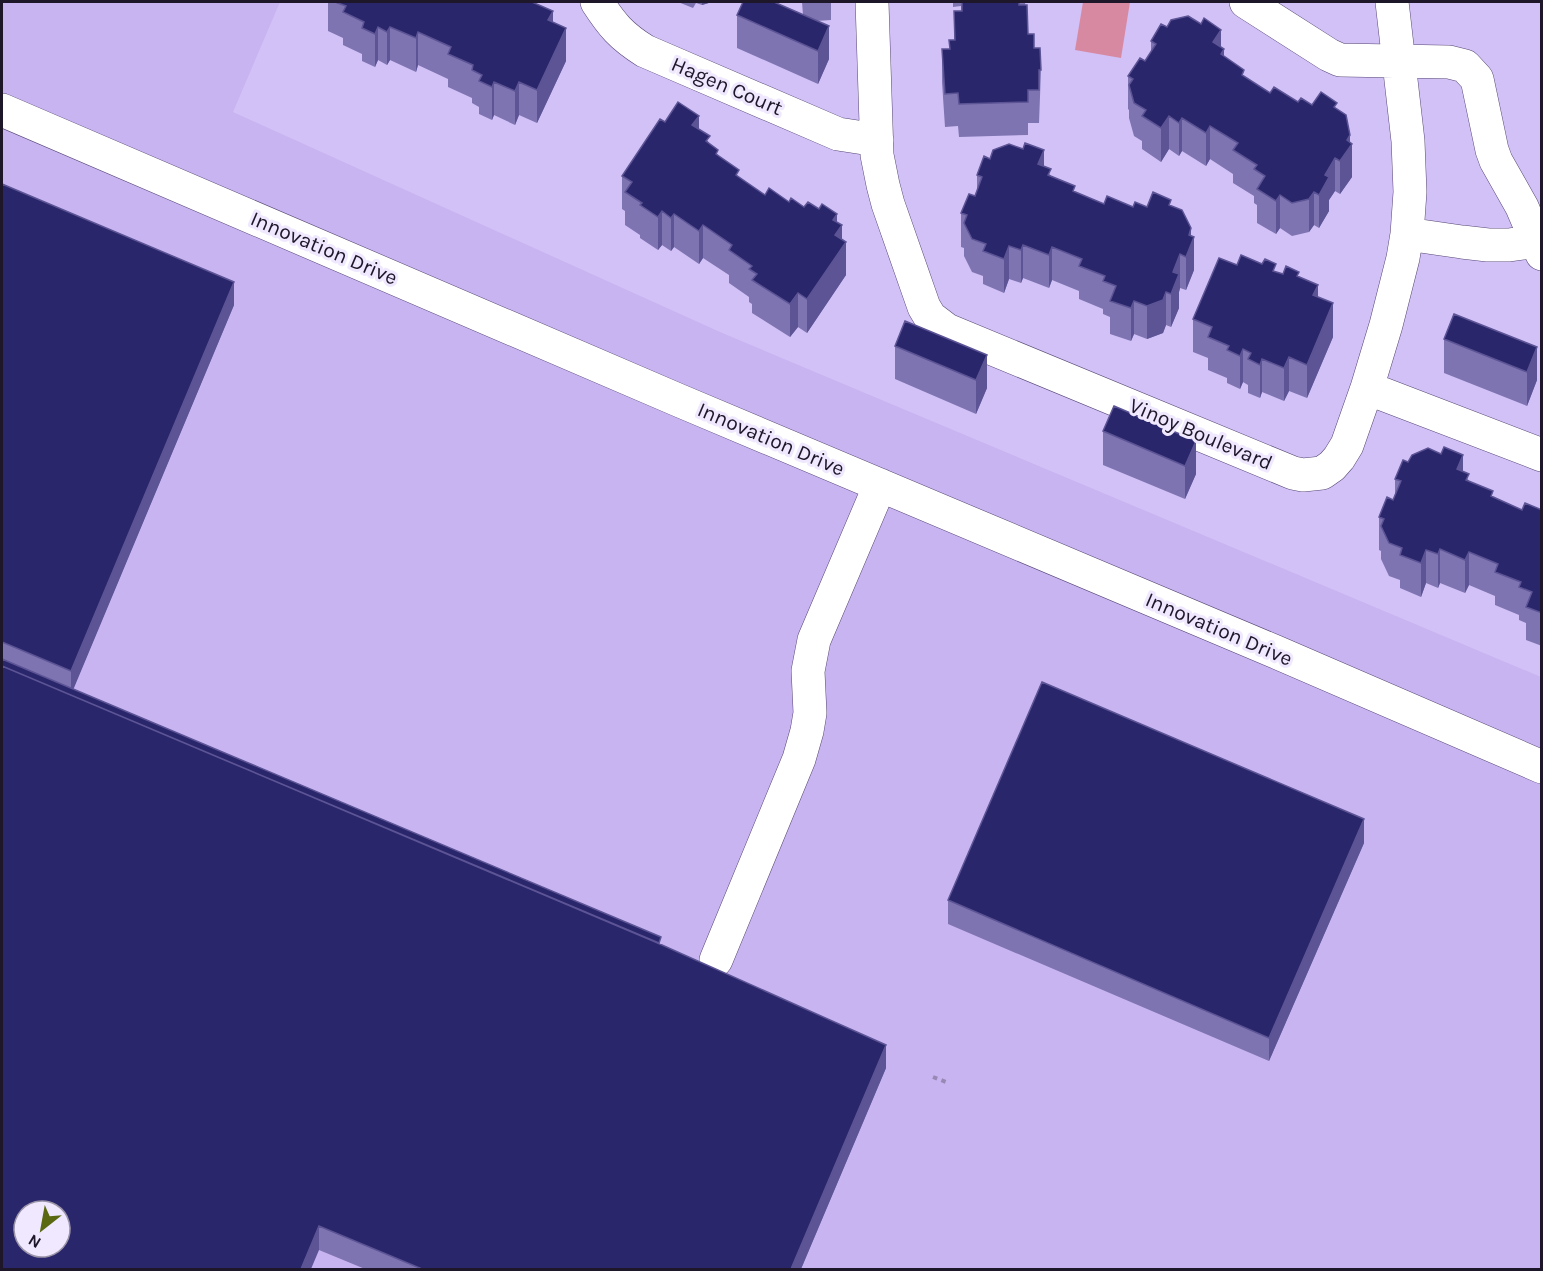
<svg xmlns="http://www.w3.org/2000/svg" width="1543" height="1271" font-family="Karla,sans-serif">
	<rect width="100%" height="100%" fill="#d2c1f7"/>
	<path fill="#c8b4f1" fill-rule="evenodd" d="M2,2H280L233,112L720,332L1541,677V1269L2,1270ZM24,1211H60V1247H24Z"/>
	<path fill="#d789a1" d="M1083,2H1130L1121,58L1075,50Z"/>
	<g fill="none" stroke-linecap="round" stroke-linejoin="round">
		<g stroke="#564674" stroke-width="34">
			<path id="minor" d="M597,2C612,25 621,36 645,51L838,134L877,140
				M872,2L877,155L883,185L888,204L924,307L930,317L947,330L1293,473L1303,475L1322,473L1332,466L1339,458L1347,445L1367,388L1386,325L1403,258L1407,234L1410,192L1408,141L1392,2
				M1246,2L1329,55L1340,60L1449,62L1465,66L1477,79L1492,150L1496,161L1522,207L1542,254
				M2,110L678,400L1276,652L1542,767
				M1407,234L1462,242L1488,245H1509L1536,241L1542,243
				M1367,388L1542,455
				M716,960L799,759L807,731L810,713L808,671L814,640L880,485"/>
		</g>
		<path stroke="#9789b4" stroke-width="4" stroke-dasharray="4.5 4.5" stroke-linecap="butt" d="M933,1077L946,1082"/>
		<use href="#minor" stroke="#fff" stroke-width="33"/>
	</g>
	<path fill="#7e74b1" d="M328,2H533L553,22L566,61L537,123L519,115L515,125L494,115L492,120L479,114V107L472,103V98L448,87V79L418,65L416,72L390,60L387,65L378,60L375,67L362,61V54L343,45V38L328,31Z
		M678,2H712L702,5L696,3L693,8Z
		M802,2H831V20L816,21L829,59L818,84L737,48V15H803Z
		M953,2H1025L1028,34L1034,48L1041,70L1039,123H1028V135L959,137L958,126L945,127L942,82V49H949L954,40V11H961V6L953,7Z
		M1167,27L1221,47L1224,57L1244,77L1270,93L1298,102L1337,109L1350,143L1352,177L1340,194L1335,191L1329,200V211L1319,228L1314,225L1309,232L1292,236L1280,228L1276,234L1257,223V205L1254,203V196L1233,183V174L1210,159L1206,166L1182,151L1179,156L1169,149L1161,162L1142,149V141L1134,136L1129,118V110L1128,109V76L1145,61L1151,52V41Z
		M665,122L699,129L718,155L739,178L765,195L789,202L804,207L837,222L842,239L846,275L807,333L798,327L790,337L752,313V304L749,302V297L729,283V275L703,258L699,264L674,247L671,251L662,245L658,250L640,238V235L625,225V211L622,209V176Z
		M990,159L1044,166L1051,176L1075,192L1104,204L1133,207L1171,206L1191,236L1194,270L1186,290L1180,288L1179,292V308L1171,327L1166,325L1163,333L1147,339L1134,334L1131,341L1110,334V317L1103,314V309L1079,299V291L1052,280L1049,288L1023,278L1021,283L1009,279L1004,293L983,284V276L972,272L964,256V248L961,247V213L975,196L977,191V175Z
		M2,186L234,305L73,689L661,944L886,1068L801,1269H365L319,1250L2,1269Z
		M1237,265L1276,272L1283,274L1299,277L1318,297L1333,337L1307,398L1289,391L1284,401L1262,392L1260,398L1248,393V385L1243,382L1240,389L1227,383V378L1208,370V358L1193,352V319Z
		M1454,314L1537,380L1527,406L1444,373V339Z
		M905,321L987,388L976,414L895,379V346Z
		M1114,406L1196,474L1185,499L1103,465V431Z
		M1463,471L1469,481L1493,497L1522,510H1542V646L1526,640V623L1519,620V615L1495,605V596L1469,585L1465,593L1440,583L1438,588L1426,583L1421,597L1400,588V580L1389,576L1381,559V551L1379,550V517L1393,500L1395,494V479Z
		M1364,843L1269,1061L948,924V900Z"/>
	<path fill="#5c5495" d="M702,2H712L702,5Z
		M553,11V44L548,20Z
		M829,26V59L818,84V51Z
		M378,27V60L375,67V34Z
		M390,27V60L387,65V32Z
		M566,28V61L537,123V90Z
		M1221,30V54L1224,49V82L1213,42Z
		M418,32V65L416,72V38Z
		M494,82V115L492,120V87Z
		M519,82V115L515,125V91Z
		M699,116V149L692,125Z
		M1169,116V149L1161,162V128Z
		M1182,118V151L1179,156V123Z
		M1210,126V159L1206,166V133Z
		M1350,135V145L1352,144V177L1340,194V161L1347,140Z
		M1044,150V183L1038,164Z
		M1335,158V191L1329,200V211L1319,228V195L1325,175Z
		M1314,192V225L1309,232V199Z
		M1280,195V228L1276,234V201Z
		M662,211V245L658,250V217Z
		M674,214V247L671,251V218Z
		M837,214V232L842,225V247L846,242V275L807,333V299L833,220Z
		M703,225V258L699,264V231Z
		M1191,228V244L1194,237V270L1186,290V257L1189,235Z
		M1023,245V278L1021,283V250Z
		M1009,246V279L1004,293V259Z
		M1052,247V280L1049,288V255Z
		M1180,254V288L1179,292V308L1171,327V294L1173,272Z
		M234,282V305L71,695V671Z
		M1318,285V318L1313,295Z
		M1166,292V325L1163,333L1147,339V306Z
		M798,293V327L790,337V304Z
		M1134,301V334L1131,341V308Z
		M1333,303V337L1307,398V365Z
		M1537,347V380L1527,406V372Z
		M1243,349V382L1240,389V356Z
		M987,355V388L976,414V380Z
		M1289,357V391L1284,401V368Z
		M1262,359V392L1260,398V365Z
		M1196,441V474L1185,499V466Z
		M1463,455V488L1457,469Z
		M1440,549V583L1438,588V554Z
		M1426,550V583L1421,597V563Z
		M1469,552V585L1465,593V560Z
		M1364,819V843L1269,1061V1038Z
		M886,1045V1068L801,1269H791Z
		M319,1226V1250L311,1269H301Z"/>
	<path fill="#29266b" stroke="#5c5495" stroke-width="1.5" fill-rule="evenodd" d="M335,2H532L553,11L548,20L566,28L537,90L519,82L515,91L494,82L492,87L479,81L482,75L472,70L473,65L448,54L451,47L418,32L416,38L390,27L387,32L378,27L375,34L362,28L364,22L343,12L346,6Z
		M743,2H774L829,26L818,51L737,15Z
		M962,2H1019V5H1027L1028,34H1034V48H1040L1041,70H1039V90H1028V102L959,104L958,93L945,94L942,49H950L949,40H955L954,11H962Z
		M1188,16L1201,24L1204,18L1221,30L1213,42L1224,49L1221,54L1244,70L1242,75L1270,93L1274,87L1298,102L1301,98L1312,105L1321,92L1337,103L1334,107L1346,115L1350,135L1347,140L1352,144L1340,161L1335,158L1325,175L1329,177L1319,195L1314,192L1309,199L1292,203L1280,195L1276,201L1257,189L1265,176L1254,169L1257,165L1233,150L1238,143L1210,126L1206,133L1182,118L1179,123L1169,116L1161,128L1142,116L1146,110L1134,103L1129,85L1133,79L1128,76L1140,58L1145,61L1156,44L1151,41L1161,24L1167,27L1171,20Z
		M678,102L699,116L692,125L710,136L706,141L718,150L716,154L739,170L736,175L765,195L769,188L789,202L791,198L804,207L808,202L819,209L822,204L837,214L833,220L842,225L835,235L846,242L807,299L798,293L790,304L752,280L757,274L749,269L752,266L729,250L732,245L703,225L699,231L674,214L671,218L662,211L658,217L640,205L642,203L625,192L632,182L622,176L660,119L665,122Z
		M1025,143L1044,150L1038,164L1051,169L1048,175L1075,186L1073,191L1104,204L1107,196L1133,207L1135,202L1147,207L1153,192L1171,200L1169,205L1182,210L1191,228L1189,235L1194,237L1186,257L1180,254L1173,272L1179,274L1171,294L1166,292L1163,300L1147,306L1134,301L1131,308L1110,301L1116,286L1103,281L1105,276L1079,266L1082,259L1052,247L1049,255L1023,245L1021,250L1009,246L1004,259L983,251L986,244L972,239L964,223L967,215L961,213L969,194L975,196L982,177L977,175L984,156L990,159L993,150L1009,144L1023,149Z
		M2,184L234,282L71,671L2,642Z
		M1241,255L1262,264L1265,259L1276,264L1273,271L1283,274L1286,266L1299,272L1297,276L1318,285L1313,295L1333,303L1307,365L1289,357L1284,368L1262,359L1260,365L1248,359L1251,353L1243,349L1240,356L1227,350L1229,346L1208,337L1212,327L1193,319L1219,258L1237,265Z
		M1454,314L1537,347L1527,372L1444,339Z
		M905,321L987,355L976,380L895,346Z
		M1114,406L1196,441L1185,466L1103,431Z
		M1444,447L1463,455L1457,469L1469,474L1466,480L1493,491L1491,496L1522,510L1525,503L1542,510V613L1526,607L1532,592L1519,587L1521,582L1495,572L1498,564L1469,552L1465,560L1440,549L1438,554L1426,550L1421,563L1400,555L1402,548L1389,543L1381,526L1384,519L1379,517L1387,497L1393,500L1401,481L1395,479L1403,460L1408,462L1412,455L1428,448L1441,454Z
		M2,659L661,937L659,943L2,666Z
		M2,666L653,941L886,1045L791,1269H422L319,1226L301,1269H2ZM24,1211H60V1247H24Z
		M1042,682L1364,819L1269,1038L948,900Z"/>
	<g text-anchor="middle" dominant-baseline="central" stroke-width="6" stroke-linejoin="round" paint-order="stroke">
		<g font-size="21" fill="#1e172a" stroke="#efe8fe">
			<text transform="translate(727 86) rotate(23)">Hagen Court</text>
			<text transform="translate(324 248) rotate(23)">Innovation Drive</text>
			<text transform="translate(1201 434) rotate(23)">Vinoy Boulevard</text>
			<text transform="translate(771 439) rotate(23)">Innovation Drive</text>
			<text transform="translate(1219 629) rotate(23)">Innovation Drive</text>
		</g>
	</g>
	<rect width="1543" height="1271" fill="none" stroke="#1e172a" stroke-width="6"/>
	<g transform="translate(42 1229) rotate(211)"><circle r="28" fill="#efe8fe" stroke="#9b94a9" stroke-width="1.5"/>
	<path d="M0-4.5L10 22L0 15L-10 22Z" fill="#596811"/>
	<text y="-9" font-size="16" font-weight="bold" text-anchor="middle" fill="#1e172a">N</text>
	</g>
</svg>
